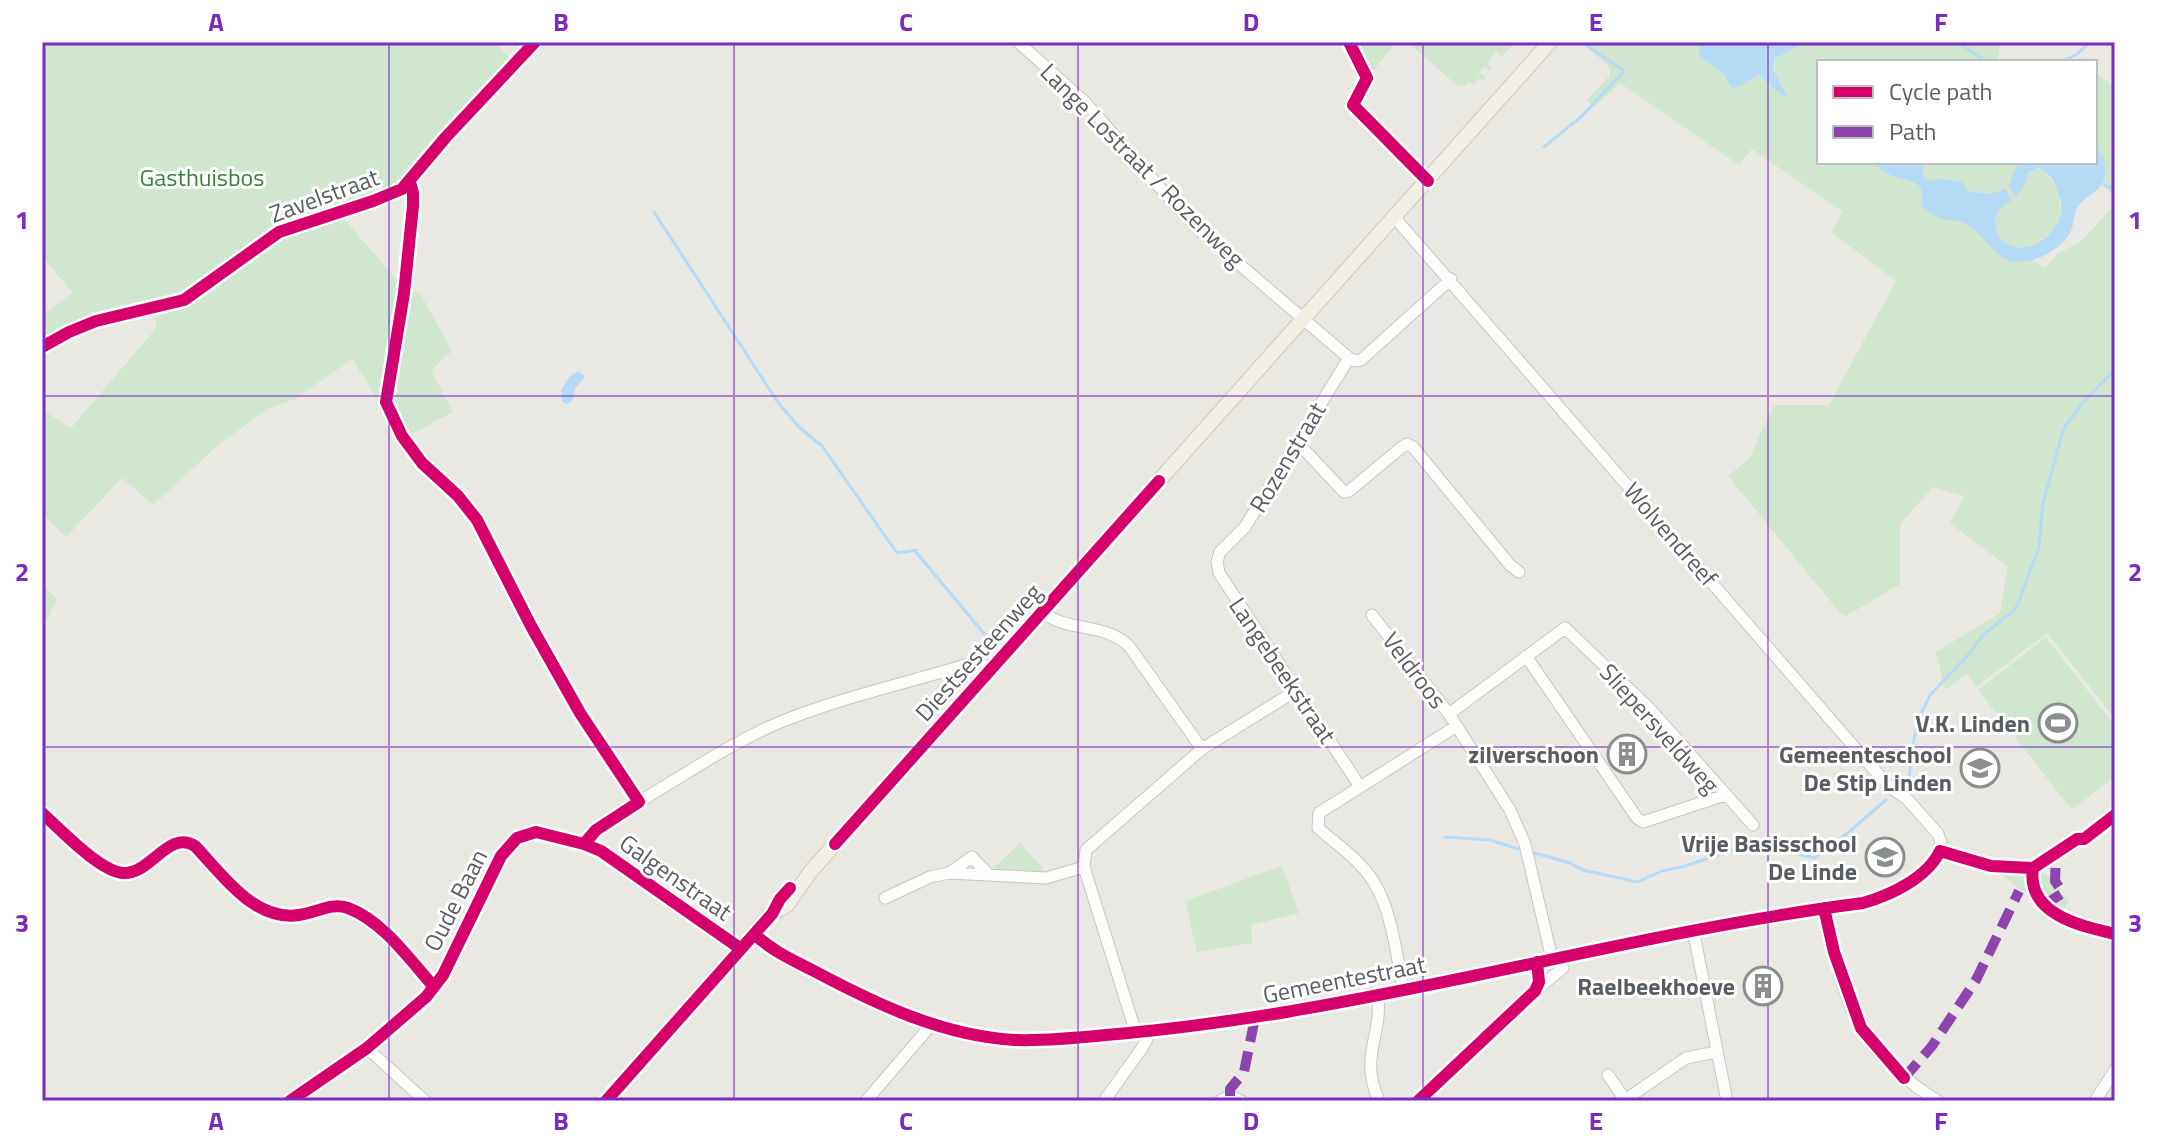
<svg xmlns="http://www.w3.org/2000/svg" width="2157" height="1143" font-family="'Titillium Web',sans-serif">
	<rect width="100%" height="100%" fill="#e9e8e3"/>
	<path fill="#d1e6ce" d="M42,42H494L510,59L393,189L337,211L405,289L420,293L452,351L431,370L453,412L400,440L376,397L352,359L295,399L267,409L216,447L153,505L122,478L66,537L42,513V410L71,428L157,327L151,303L86,317L42,344V315L73,293L42,256Z
		M1347,42H1397L1367,78Z
		M1407,42H1515L1502,57L1496,51L1488,64L1492,68L1489,70L1485,67L1479,72L1485,77L1484,81L1479,78L1473,85L1469,82L1466,86H1458Z
		M1582,42H1699V56L1723,73L1732,88L1758,75L1785,98L1787,96L1773,69L1775,58L1805,42H2000L1998,60L2001,62H1819V162H1877V165L1918,185L1922,190L1921,200L1970,226L2015,262L2032,260L2045,268L2057,254L2081,241L2115,205V714L2113,716L2047,633L1976,687L1967,674L1945,690L1936,652L2000,613L2008,567L1950,523L1964,496L1933,487L1900,524V584L1846,616L1841,614L1728,476L1749,459L1774,405H1829L1896,281L1831,232L1843,212L1752,149L1739,165L1620,83L1594,107L1587,100L1610,75L1609,67Z
		M2095,73L2115,87V199L2104,185C2111,165 2100,159 2095,143C2092,133 2095,87 2095,73Z
		M1923,162H2018L2014,178H2026L2033,169L2045,170L2059,193L2061,219C2020,277 1975,234 2005,203L1997,193C1968,199 1959,176 1929,181L1923,176Z
		M42,583L57,600L42,629Z
		M2046,637L2115,726V776L2072,810L1978,690Z
		M1020,843L1046,872L994,868Z
		M1282,866L1299,913L1251,925L1252,943L1197,952L1185,901Z
		M1999,873C2023,873 2025,873 2031,897Z
		M2043,873L2049,877L2069,902L2063,910L2054,905L2038,883Z"/>
	<path fill="#b5dbf6" d="M1699,42H1805L1775,58L1773,69L1787,96L1785,98L1758,75L1742,85L1732,88L1723,73L1699,56Z
		M2095,145C2101,152 2104,158 2105,167C2109,188 2092,191 2080,204C2074,211 2074,220 2072,228C2065,248 2037,263 2016,262C1994,260 1986,236 1968,225C1953,216 1943,225 1923,207C1921,201 1923,191 1920,187C1913,178 1889,180 1877,165V162H1923V176L1929,181L1941,179L1962,182L1967,190C1981,194 1991,196 2005,189L2012,200C1971,222 2013,273 2051,232C2059,222 2063,216 2061,203C2058,189 2053,174 2039,168L2029,172L2024,186L2016,197L2009,186L2018,162H2095Z
		M578,371L585,376L575,389L573,400L567,404L562,402L561,390L570,376Z"/>
	<g fill="none" stroke-linecap="round" stroke-linejoin="round">
		<path stroke="#b5dbf6" stroke-width="3" d="M1957,42L1988,62
			M2061,62L2077,54L2090,42
			M1544,147L1582,116L1624,71L1582,42
			M2104,185L2115,189
			M654,212L777,401L799,427L822,446L897,553L916,550
			M915,551L991,642
			M1909,780L1913,743L1920,716L1930,695L1968,655L1983,635L2013,611L2018,604L2039,547L2043,502L2064,428L2081,405L2115,369
			M1445,837L1490,840L1518,849
			M1535,853L1570,863L1583,870L1637,882L1662,871L1682,867L1775,836L1794,853L1814,858L1836,843L1886,800"/>
		<g stroke="#c6c6c5" stroke-width="13">
			<path id="minor" d="M1018,42L1085,102L1176,206L1204,234L1349,358
				M404,293L413,206V193L410,182
				M42,347L69,332L96,321L184,300L279,232L373,201L402,189L446,137L535,42
				M1296,441L1344,492L1349,491L1402,447L1407,444L1413,447L1510,565L1519,572
				M1043,612C1067,633 1102,621 1129,646L1202,749
				M1372,615L1449,714L1510,810L1525,844L1552,959
				M1526,656L1637,818L1643,822L1725,795
				M1449,714L1565,628L1649,708L1753,825
				M1359,785L1219,573L1217,562L1220,552L1245,527L1349,358L1355,361L1361,360L1451,279
				M42,813C60,829 99,871 123,873C150,875 169,829 195,846C222,874 254,922 299,915C316,913 331,902 348,908C383,921 410,960 434,987
				M584,844C595,823 627,809 647,797C687,773 726,747 769,727C834,698 910,683 978,661L991,670
				M949,873L972,857L988,874
				M885,898L930,877L949,873L1046,878L1084,867
				M1824,908C1832,945 1842,996 1861,1028C1877,1056 1911,1085 1938,1101
				M1693,929L1727,1101
				M2103,931L2115,934
				M754,934C772,951 795,961 816,972C878,1005 944,1036 1015,1040C1046,1041 1076,1038 1106,1035C1167,1030 1226,1022 1286,1012C1479,980 1668,928 1863,903L1887,895L1922,873L1935,862L1941,843L1938,834L1907,799L1890,787L1870,765L1395,218
				M1404,991C1396,956 1393,912 1373,881C1360,860 1336,844 1318,828L1319,813L1455,727
				M1535,991L1539,982L1537,962
				M1378,997C1382,1038 1359,1056 1379,1101
				M1136,1033L1084,867L1086,850L1202,749L1297,690
				M367,1048L425,1101
				M1608,1075L1626,1101
				M1625,1100L1686,1058L1716,1052
				M290,1101L367,1048L426,997L443,975L501,856L517,838L536,832L584,844L601,851L741,949
				M866,1101L932,1024
				M1104,1101L1142,1048L1147,1039V1032
				M1220,1101L1230,1096L1241,1101
				M1418,1101L1535,991L1563,968
				M2095,1101L2115,1070"/>
		</g>
		<g stroke="#d1c8b1" stroke-width="16">
			<path id="major" d="M772,914L787,905L811,871L1550,42
				M606,1101L775,909"/>
		</g>
		<use href="#minor" stroke="#fcfcfb" stroke-width="11"/>
		<use href="#major" stroke="#f2f0e6" stroke-width="14"/>
		<path stroke="#8e44ad" stroke-width="10" stroke-dasharray="20 10" stroke-linecap="butt" d="M2044,905L2063,893L2055,881L2056,853
			M1904,1078L1932,1046L1976,980L2019,891
			M1230,1096V1089L1244,1072L1255,1018"/>
		<g stroke="#fff" stroke-width="17">
			<path id="cycleway" d="M1349,42L1367,78L1353,105L1428,181
				M410,182L413,193V206L404,293L386,402L402,436L422,463L458,496L477,520L531,626L580,713L639,802L596,830L584,844
				M42,347L69,332L96,321L184,300L279,232L373,201L402,189L446,137L535,42
				M42,813C60,829 99,871 123,873C150,875 169,829 195,846C222,874 254,922 299,915C316,913 331,902 348,908C383,921 410,960 434,987
				M835,844L1159,481
				M2033,868C2026,914 2080,926 2115,934
				M1824,908L1834,952L1861,1028L1904,1078
				M754,934C772,951 795,961 816,972C878,1005 944,1036 1015,1040C1046,1041 1076,1038 1106,1035C1167,1030 1226,1022 1286,1012C1479,980 1668,928 1863,903C1891,895 1927,878 1940,851L1991,866L2033,868L2077,839H2084L2115,815
				M290,1101L367,1048L426,997L443,975L501,856L517,838L536,832L584,844L601,851L741,949
				M606,1101L772,914L780,899L790,888
				M1418,1101L1535,991L1539,982L1537,962"/>
		</g>
		<use href="#cycleway" stroke="#d6006c" stroke-width="12"/>
	</g>
	<path fill="none" stroke="#7b2cbf" stroke-width="2" stroke-opacity="0.55" d="M389,42V1101M734,42V1101M1078,42V1101M1423,42V1101M1768,42V1101M42,396H2115M42,747H2115"/>
	<defs>
		<g id="stadium-ring" transform="scale(2)"><circle r="9.5" fill="#fff" stroke="#8b8e8e" stroke-width="1.5"/><path d="M0-5a6.5 5 0 1 0 0 10a6.5 5 0 1 0 0-10ZM-3.5-1.8h7v3.6h-7Z" fill="#8b8e8e"/></g>
		<g id="building-ring" transform="scale(2)"><circle r="9.5" fill="#fff" stroke="#8b8e8e" stroke-width="1.5"/><path d="M-4-6H4V6H1V3H-1V6H-4ZM-2.5-4.3h1.7v1.8h-1.7ZM.8-4.3h1.7v1.8H.8ZM-2.5-1h1.7V.8h-1.7ZM.8-1h1.7V.8H.8Z" fill="#8b8e8e"/></g>
		<g id="school-ring" transform="scale(2)"><circle r="9.5" fill="#fff" stroke="#8b8e8e" stroke-width="1.5"/><path d="M0-5L7-2L0 1L-7-2ZM-4 1L0 2.5L4 1V4Q0 6-4 4Z" fill="#8b8e8e"/></g>
	</defs>
	<g fill-rule="evenodd">
		<use href="#stadium-ring" x="2058" y="723"/>
		<use href="#building-ring" x="1627" y="754"/>
		<use href="#school-ring" x="1980" y="768"/>
		<use href="#school-ring" x="1885" y="857"/>
		<use href="#building-ring" x="1763" y="986"/>
	</g>
	<g text-anchor="middle" dominant-baseline="central" stroke-width="6" stroke-linejoin="round" paint-order="stroke">
		<g font-size="24" fill="#595d61" stroke="#fff">
			<text transform="translate(1143 165) rotate(45)">Lange Lostraat / Rozenweg</text>
			<text transform="translate(324 195) rotate(-20)">Zavelstraat</text>
			<text transform="translate(1287 457) rotate(-59)">Rozenstraat</text>
			<text transform="translate(1671 534) rotate(49)">Wolvendreef</text>
			<text transform="translate(978 652) rotate(-48)">Diestsesteenweg</text>
			<text transform="translate(1283 670) rotate(56)">Langebeekstraat</text>
			<text transform="translate(1415 670) rotate(53)">Veldroos</text>
			<text transform="translate(1660 728) rotate(48)">Sliepersveldweg</text>
			<text transform="translate(676 877) rotate(35)">Galgenstraat</text>
			<text transform="translate(455 900) rotate(-63)">Oude Baan</text>
			<text transform="translate(1344 979) rotate(-11)">Gemeentestraat</text>
		</g>
		<g font-size="24" fill="#368438" stroke="#fff">
			<text x="202" y="177">Gasthuisbos</text>
		</g>
		<g font-size="24" font-weight="bold" fill="#595d61" stroke="#fff" text-anchor="end">
			<text x="2030" y="723">V.K. Linden</text>
			<text x="1599" y="754">zilverschoon</text>
			<text x="1952" y="754">Gemeenteschool<tspan x="1952" dy="28">De Stip Linden</tspan></text>
			<text x="1857" y="843">Vrije Basisschool<tspan x="1857" dy="28">De Linde</tspan></text>
			<text x="1735" y="986">Raelbeekhoeve</text>
		</g>
	</g>
	<rect width="2157" height="1143" fill="none" stroke="#ffffff" stroke-width="88"/>
	<rect x="1817" y="60" width="280" height="104" fill="#ffffff" stroke="#bdbec0" stroke-width="2"/>
	<rect x="1833" y="86" width="40" height="12" fill="#d6006c" stroke="#bdbec0" stroke-width="2"/>
	<text x="1889" y="100" font-size="24" fill="#595d61">Cycle path</text>
	<rect x="1833" y="126" width="40" height="12" fill="#8e44ad" stroke="#bdbec0" stroke-width="2"/>
	<text x="1889" y="140" font-size="24" fill="#595d61">Path</text>
	<rect x="44" y="44" width="2069" height="1055" fill="none" stroke="#7b2cbf" stroke-width="3"/>
	<g font-size="26" text-anchor="middle" font-weight="bold" fill="#7b2cbf">
		<text x="216" y="31">A</text>
		<text x="561" y="31">B</text>
		<text x="906" y="31">C</text>
		<text x="1251" y="31">D</text>
		<text x="1596" y="31">E</text>
		<text x="1941" y="31">F</text>
		<text x="22" y="229">1</text>
		<text x="2135" y="229">1</text>
		<text x="22" y="581">2</text>
		<text x="2135" y="581">2</text>
		<text x="22" y="932">3</text>
		<text x="2135" y="932">3</text>
		<text x="216" y="1130">A</text>
		<text x="561" y="1130">B</text>
		<text x="906" y="1130">C</text>
		<text x="1251" y="1130">D</text>
		<text x="1596" y="1130">E</text>
		<text x="1941" y="1130">F</text>
	</g>
</svg>
